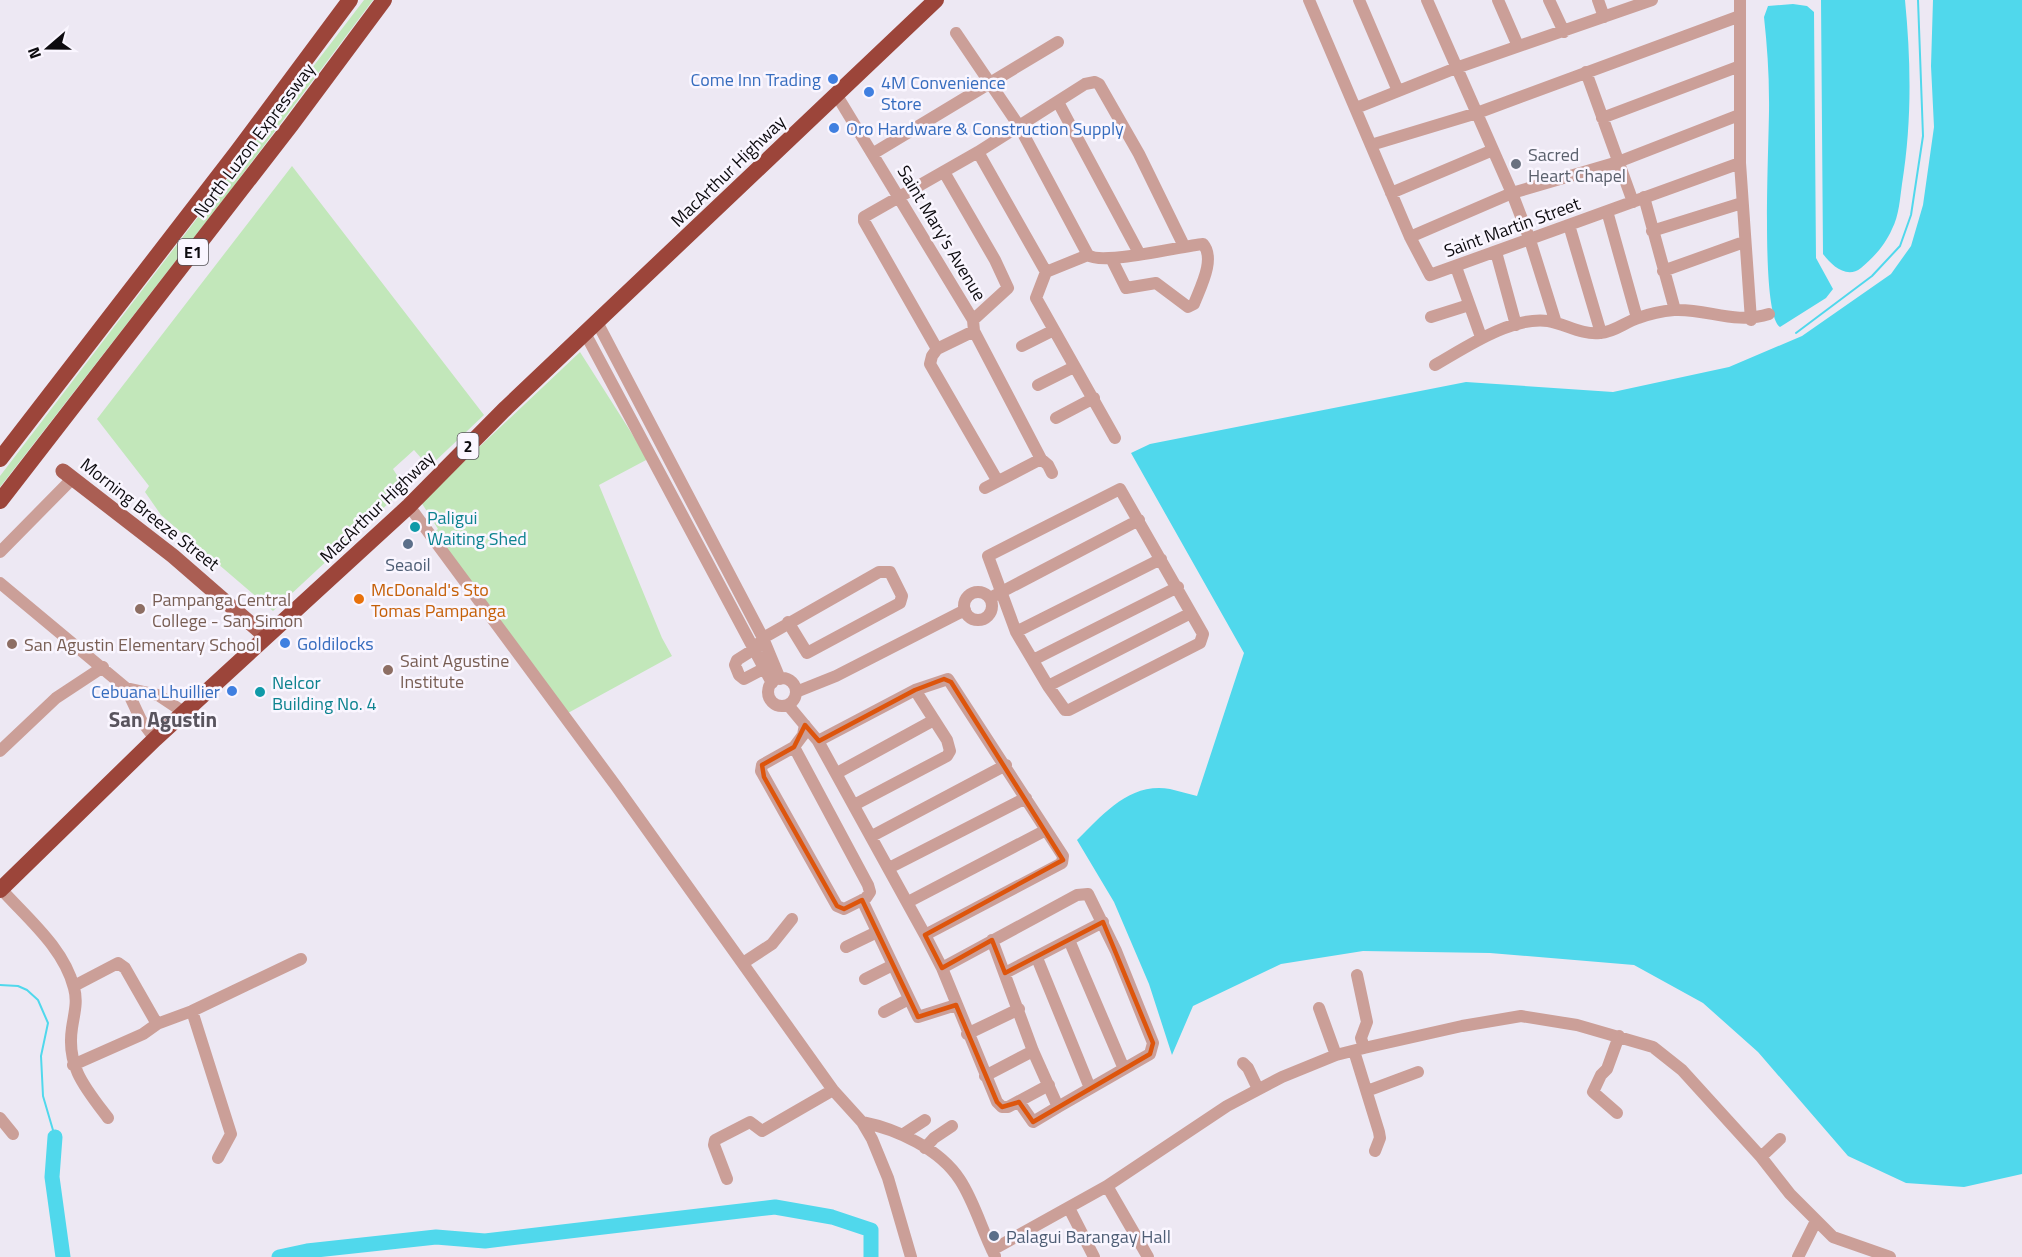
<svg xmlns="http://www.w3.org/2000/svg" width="2022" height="1257" font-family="'Titillium Web',sans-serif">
	<rect width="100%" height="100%" fill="#ede8f3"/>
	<path fill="#c2e7ba" d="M364,0H373L230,191L0,487V476Z
		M292,166L484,415L429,467L414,450L393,469L405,488L273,611L161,515L145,492L149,486L97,419Z
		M580,352L648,459L599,485L662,638L672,656L568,713L433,533L438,529L421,502Z"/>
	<path fill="#50d8ec" d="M1821,0H1905C1911,62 1912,122 1902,184C1900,198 1899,216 1892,229C1885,245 1875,256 1861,268C1847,279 1832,266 1823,254Z
		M1933,0H2022V1174L1964,1187L1906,1183L1848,1156L1758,1052L1703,1003L1634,965L1490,953L1363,951L1281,964L1193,1006L1172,1055L1149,984L1114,902L1077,840C1103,815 1129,782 1170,789C1179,791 1188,794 1197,796L1244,653L1131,453L1150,444L1466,382L1613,392L1729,367L1802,336L1891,274L1911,246L1923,205L1934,127L1931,66Z
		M1793,4L1807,6L1814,12L1816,258L1833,289L1826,298L1780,327C1759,314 1770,132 1769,100C1769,72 1767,45 1764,17L1768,6Z"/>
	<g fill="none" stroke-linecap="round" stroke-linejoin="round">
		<path stroke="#50d8ec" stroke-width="2" d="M1796,333L1872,276L1900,246L1911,215L1923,136L1918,0
			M0,985L18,986L27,990L38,1000L48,1023L41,1056L43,1096L55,1137"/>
		<path stroke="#50d8ec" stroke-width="15" d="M55,1137L52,1177L63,1257
			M279,1257L307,1251L436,1237L485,1241L775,1207L832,1217L871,1230V1257"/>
		<path stroke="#cb9f98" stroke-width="12" d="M1309,0L1410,237L1430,275L1740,163
			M1359,0L1398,91
			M1427,0L1512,193L1530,240L1556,323
			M1498,0L1518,46
			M1549,0L1564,32
			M1598,0L1604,17
			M1740,0V163L1751,320
			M956,33L1019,126L1088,255
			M1586,72L1633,202
			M836,94L973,320L974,331L1041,459L1048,465L1052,473
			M1058,102L1139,253
			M1356,108L1456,68L1652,0
			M1602,118L1740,66
			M1371,145L1477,113L1740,16
			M978,152L1046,272L1036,298L1115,438
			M874,153L1058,42
			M944,172L995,260L1008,288L973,320
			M1391,193L1493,150
			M1644,197L1675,310
			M1607,211L1637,318
			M1569,225L1601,333
			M1652,231L1742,203
			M1410,237L1512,193L1618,162L1739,115
			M1496,252L1516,325
			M1456,267L1481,337
			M1663,271L1744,242
			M1046,272L1088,255C1102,266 1181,246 1203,244C1216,259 1200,288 1194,304L1188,307L1156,283L1126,288L1111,258
			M1431,317L1469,305
			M597,322L763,638L780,679
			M585,333L772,683
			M1022,346L1054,330
			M937,349L974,331
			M1435,365C1465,348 1511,316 1548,321C1566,324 1581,335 1600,333C1615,332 1625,322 1638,318C1649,314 1663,311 1674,310C1707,308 1734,325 1769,314
			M1038,385L1074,367
			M1056,418L1094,398
			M997,480L930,364L932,356L937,349L864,221V217L978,152L1085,84L1095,82L1099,84L1139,154L1184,246
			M985,488L1041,459
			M1120,489L1191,613L1048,686L1016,632L988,556Z
			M409,506L616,786L833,1090L862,1122L872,1139L888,1178L911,1257
			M0,552L73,478
			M0,583L126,688L141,720L155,739
			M964 606a14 14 0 1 1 28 0a14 14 0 1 1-28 0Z
			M990,598L1139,520
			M1016,632L1161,559
			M1033,660L1178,587
			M765,668L744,679L739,675L735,665L737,660L756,648L763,638L879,572H890L902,596L900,603L807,653L788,622
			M768 692a14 14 0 1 1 28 0a14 14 0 1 1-28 0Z
			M1048,686L1065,710H1069L1200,643L1203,634L1191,613
			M126,688L158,695L185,713
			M796,692L836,676L965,610
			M788,705L818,741L925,935L1062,863L1063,856L948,679L915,690L818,741
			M794,747L762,765L761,771L837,906L844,909L866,898L870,892L868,885L794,747L803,735L805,725
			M0,751L56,698L103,667
			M837,773L934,720
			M854,805L947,756L950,751L947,740L915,690
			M872,836L1006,765
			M889,868L1026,798
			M1,889C27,918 64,948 74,988C78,1002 74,1014 72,1028C66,1067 86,1089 108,1118
			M862,900L918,1017L956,1005
			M908,902L1046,830
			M925,935L942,968L1077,895L1088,894L1116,951L1153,1043L1150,1054L1058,1107L1033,1051L992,940
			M1069,940L1124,1069
			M846,947L877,932
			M1037,958L1090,1088
			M743,963L772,944L792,919
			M942,968L997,1102L1002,1107H1008L1049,1085
			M1005,973L1103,922
			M1357,975L1367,1022L1361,1038L1364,1048
			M865,979L893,965
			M74,986L118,963L125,968L157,1024
			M1319,1008L1336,1055
			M192,1011L231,1134L218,1158
			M884,1012L909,999
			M967,1034L1019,1009
			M1354,1051L1379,1132L1380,1138L1375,1151
			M1243,1063L1248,1068L1258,1089
			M73,1065L143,1034L157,1024L192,1011L301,959
			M985,1076L1033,1051
			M1367,1091L1418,1072
			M1019,1102L1033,1122L1058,1107
			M1617,1113L1593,1092L1601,1075L1607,1069L1619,1036
			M0,1118L13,1134
			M862,1122C897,1129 940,1149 960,1180C975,1203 982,1231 995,1256
			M902,1135L925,1120
			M925,1148L934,1138L952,1126
			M1761,1157L1780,1139
			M727,1179L714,1145L715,1140L750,1122L762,1131L833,1090
			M1107,1186L1148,1257
			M1069,1208L1094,1257
			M992,1250L1107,1186L1227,1106L1282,1077L1336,1055L1364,1048L1462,1026L1521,1016L1577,1025L1653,1047L1682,1070L1761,1157L1790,1194L1833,1237L1890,1257
			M1798,1257L1816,1221"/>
		<path stroke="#aa5e53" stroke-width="15" d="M63,471L173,556L265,636"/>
		<path stroke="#9c453a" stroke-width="16" d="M0,459L237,152L350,0
			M0,501L291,125L384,0
			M0,890L155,739L409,506L506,408L936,0"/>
	</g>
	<path fill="none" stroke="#dd550c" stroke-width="4.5" stroke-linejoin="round" d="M944,679L951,682L1063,860L925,935L942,968L992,940L1005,973L1103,922L1153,1043L1150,1054L1033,1122L1019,1102L1002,1107L997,1102L956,1005L918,1017L862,900L844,909L837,906L764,777L762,765L794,747L805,725L819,741L915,690Z"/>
	<g fill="#3f7fe0" stroke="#faf6ff" stroke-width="2">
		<circle cx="833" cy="79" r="6"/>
		<circle cx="869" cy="92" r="6"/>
		<circle cx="834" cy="128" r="6"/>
		<circle cx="285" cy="643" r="6"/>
		<circle cx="232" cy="691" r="6"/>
	</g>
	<circle fill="#6b7280" stroke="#faf6ff" stroke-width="2" cx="1516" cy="164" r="6"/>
	<g fill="#0f9aa8" stroke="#faf6ff" stroke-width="2">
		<circle cx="415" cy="527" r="6"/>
		<circle cx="260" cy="692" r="6"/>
	</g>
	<g fill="#5c6f8a" stroke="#faf6ff" stroke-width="2">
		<circle cx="408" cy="544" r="6"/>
		<circle cx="994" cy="1236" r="6"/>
	</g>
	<circle fill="#e8710a" stroke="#faf6ff" stroke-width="2" cx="359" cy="599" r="6"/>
	<g fill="#8d6e63" stroke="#faf6ff" stroke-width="2">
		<circle cx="140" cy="609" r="6"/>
		<circle cx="12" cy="644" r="6"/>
		<circle cx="388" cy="670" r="6"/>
	</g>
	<g text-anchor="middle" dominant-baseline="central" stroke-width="5" stroke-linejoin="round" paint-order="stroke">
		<g fill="#faf6ff" stroke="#545257" stroke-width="1.5">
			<rect x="178" y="239" width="30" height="26" rx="4.5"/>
			<rect x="457.5" y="433" width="21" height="26" rx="4.5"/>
		</g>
		<g font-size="16" font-weight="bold" fill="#0d0b0f">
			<text x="193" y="252">E1</text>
			<text x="468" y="446">2</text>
		</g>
		<g font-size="18" fill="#366cbe" stroke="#faf6ff" text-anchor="start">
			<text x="821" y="79" text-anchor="end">Come Inn Trading</text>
			<text x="881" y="82">4M Convenience<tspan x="881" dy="21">Store</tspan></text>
			<text x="846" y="128">Oro Hardware &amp; Construction Supply</text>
			<text x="297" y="643">Goldilocks</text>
			<text x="220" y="691" text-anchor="end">Cebuana Lhuillier</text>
		</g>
		<g font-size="18" fill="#0d0b0f" stroke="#faf6ff">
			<text transform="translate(254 140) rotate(-53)">North Luzon Expressway</text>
			<text transform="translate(728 171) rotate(-44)">MacArthur Highway</text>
			<text transform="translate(1512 227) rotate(-20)">Saint Martin Street</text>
			<text transform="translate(942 233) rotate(59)">Saint Mary's Avenue</text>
			<text transform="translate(377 507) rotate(-44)">MacArthur Highway</text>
			<text transform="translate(150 514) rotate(38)">Morning Breeze Street</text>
		</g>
		<g font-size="18" fill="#5b616d" stroke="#faf6ff" text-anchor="start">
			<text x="1528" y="154">Sacred<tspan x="1528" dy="21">Heart Chapel</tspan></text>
		</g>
		<g font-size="18" fill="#0d838f" stroke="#faf6ff" text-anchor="start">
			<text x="427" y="517">Paligui<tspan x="427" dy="21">Waiting Shed</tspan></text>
			<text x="272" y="682">Nelcor<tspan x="272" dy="21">Building No. 4</tspan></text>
		</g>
		<g font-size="18" fill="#4e5e75" stroke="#faf6ff">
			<text x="408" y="564">Seaoil</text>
			<text x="1006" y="1236" text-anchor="start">Palagui Barangay Hall</text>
		</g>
		<g font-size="18" fill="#c56008" stroke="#faf6ff" text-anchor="start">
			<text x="371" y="589">McDonald's Sto<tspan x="371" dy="21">Tomas Pampanga</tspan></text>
		</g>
		<g font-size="18" fill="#785e54" stroke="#faf6ff" text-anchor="start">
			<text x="152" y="599">Pampanga Central<tspan x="152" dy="21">College - San Simon</tspan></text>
			<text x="24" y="644">San Agustin Elementary School</text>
			<text x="400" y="660">Saint Agustine<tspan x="400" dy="21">Institute</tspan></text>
		</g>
		<g font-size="21" font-weight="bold" fill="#59545e" stroke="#faf6ff">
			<text x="163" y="719">San Agustin</text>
		</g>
	</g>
	<g transform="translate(48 48) rotate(250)" stroke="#faf6ff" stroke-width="4.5" paint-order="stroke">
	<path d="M0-4.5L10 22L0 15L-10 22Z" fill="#0d0b0f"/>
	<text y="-9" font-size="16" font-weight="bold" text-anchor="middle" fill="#0d0b0f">N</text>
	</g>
</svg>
